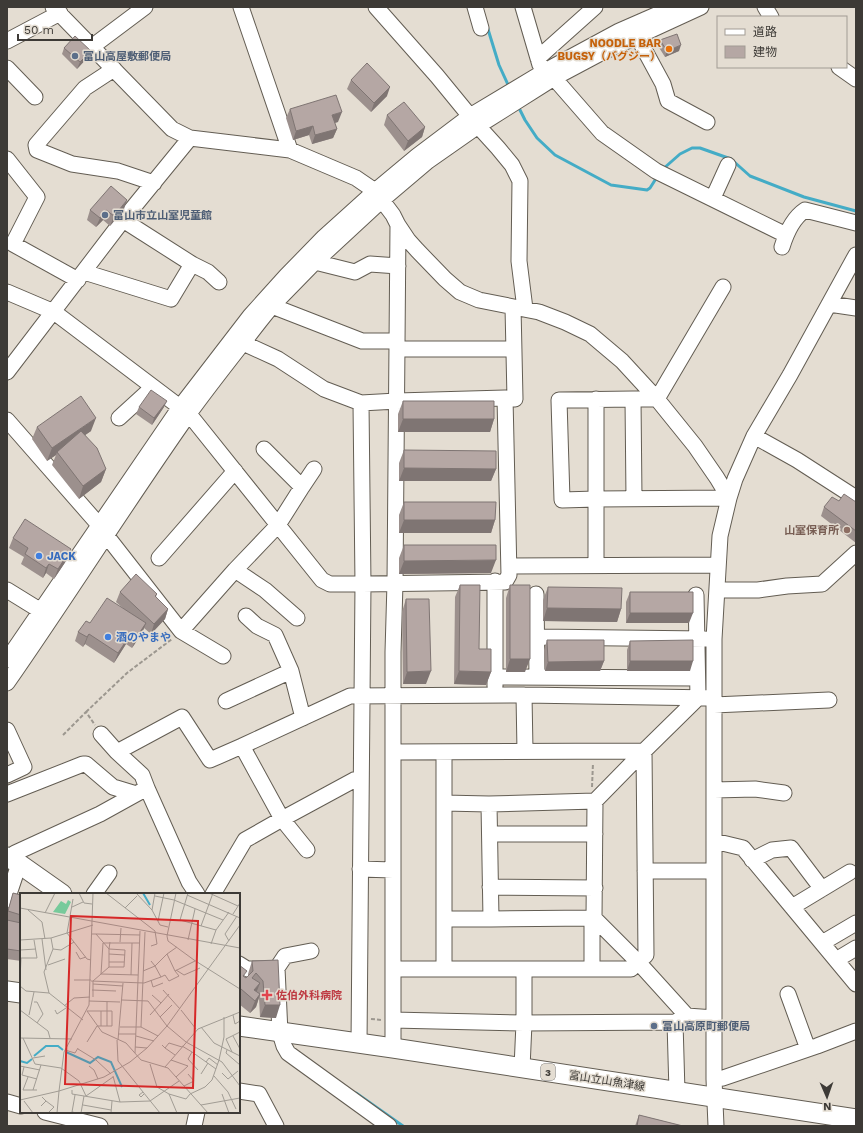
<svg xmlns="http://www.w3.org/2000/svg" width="863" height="1133" font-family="'Work Sans','Noto Sans JP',sans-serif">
	<rect width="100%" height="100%" fill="#e4ddd2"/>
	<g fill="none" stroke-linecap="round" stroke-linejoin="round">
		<path stroke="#44acc6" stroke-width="3" d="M487,26L499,65L509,87
			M518,106L525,120L537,138L555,155L611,185L647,190L650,188L657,177
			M663,169L680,154L692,148H700L731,159L750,176L804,197L856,211
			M356,1093L403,1126"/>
		<g stroke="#635d53" stroke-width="17">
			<path id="minor" d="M53,7L172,129L190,138L290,150L356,178L375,191L393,215L398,225L408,240L417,250L445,279L460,292L479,300L539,312L565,322L590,334L622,361L657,399L695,446L717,478L729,498
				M241,7L290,150
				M376,7L437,76L478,126L498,148L512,165L520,181L519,261L525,309
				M475,7L481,28
				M523,7L540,65
				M765,7L771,17
				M637,36L663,84L668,101L707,122
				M7,41L60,13
				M93,46L145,7
				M538,58L595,7
				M839,67L856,79
				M7,68L35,97
				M114,69L85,88L36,145L37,150L72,164L118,171L154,183
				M554,78L602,133L656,171L786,235
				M7,159L37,197L13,244L78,280
				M713,198L728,165
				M123,220L192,264
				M782,247C786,234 793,218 805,210L856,223
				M315,262L355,272L370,264L398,266
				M84,272L171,299L192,264L208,272L219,282
				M7,292L54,312L189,414L322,580L330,584H363L505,582L509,575L505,398L515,399L513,307
				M829,304L856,308
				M272,306L362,341H397
				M243,343L278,359L324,389L361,403
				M397,349H514
				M7,372L123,220L190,138
				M596,399V499L562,500L559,400L633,399
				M119,418L153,387
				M7,420L99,525
				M754,436L797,460L856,498
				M264,449L302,487L314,469
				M634,499L633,399H657L723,287
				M106,535L181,631L223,656
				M159,558L235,471
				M509,566L717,565
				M596,566V499L729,498
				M495,581V686
				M7,590L41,611
				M717,590H758L787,586L822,584L856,553
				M536,594L537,677
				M246,616L257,626L275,635L291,671
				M297,618L265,590L235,570L278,525L302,487
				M181,631L235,570
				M537,637L705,639
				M7,660L180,407L250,316L286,276L324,237L375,191L417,156L470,116L545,71L619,31L674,7
				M495,677L697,678
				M7,683C69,594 126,503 188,415C211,383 236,352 260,321L272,306L315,262L382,200L428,161L478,126L554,78L601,53L701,7
				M524,695L525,751
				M226,701L291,671L303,718
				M714,705L829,700
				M7,730L24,767L7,775
				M101,734L117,752
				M393,752L644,751
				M361,779L354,780L282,819L242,746L350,696L524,695L714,698
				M147,788L142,775L117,752L182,717L210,760L242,746
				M714,790L755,789L784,793
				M7,794L83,764H86L113,787L136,794
				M595,801L644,751L698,698L696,595
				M444,803L489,804
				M490,834H595
				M714,841L743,848L856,984
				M11,859L15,853L100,814L147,788L189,882L197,894
				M752,860L772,850L791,848L822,889
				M360,869L393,870
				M645,871H714
				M490,887L595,888
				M94,894L109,873
				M213,894L245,840L282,819L307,850
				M7,900L19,864
				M792,907L850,872
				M444,919H491
				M822,943L856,923
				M311,951L285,956L277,968L280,1033L284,1046L288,1053L389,1126
				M836,960L856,948
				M239,964L247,969H270
				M394,969H631L646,955L644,751
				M444,969V752
				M592,969V924L594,918L595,801L489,804L491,919L594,918L638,962L687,1016L714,1018
				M788,994L808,1049
				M393,1020L524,1023L675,1022L687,1016
				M675,1022L677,1092
				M359,1044L363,584L361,403L397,401L505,398
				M393,1048V652L395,583L398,225
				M522,1068L524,1023V969
				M714,1079L723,1078L817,1046L856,1031
				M239,1091L259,1094L276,1126
				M7,1102L21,1106
				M45,1112L100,1126
				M194,1126L197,1112
				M716,1126L714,1079V639L720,536L729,498L735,479L754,436L790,375L856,255"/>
		</g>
		<g stroke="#635d53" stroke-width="21">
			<path id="major" d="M7,857L18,863L62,894
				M7,991L21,993
				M239,1026L393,1048L856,1119"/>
		</g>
		<path stroke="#9c978f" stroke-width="2" stroke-dasharray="4 2" stroke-linecap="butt" d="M86,712L127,673L172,639
			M63,735L86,712L95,725
			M592,787L593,763
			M371,1019L382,1020"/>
		<use href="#minor" stroke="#fff" stroke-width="15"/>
		<use href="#major" stroke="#fff" stroke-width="19"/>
	</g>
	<path fill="#9c908d" d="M660,40L679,51L665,57L658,46Z
		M64,48L88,57L77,69L62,54Z
		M351,80L387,96L371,112L347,89Z
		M290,109L338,122L335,123L337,129L333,138L312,144L309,135L293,140L286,118Z
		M387,115L425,127L422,137L404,151L384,125Z
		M124,209L110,226L103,220L96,227L87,220L90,210Z
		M403,401L494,419L490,432H398V414Z
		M139,407H164L152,425L136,414Z
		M37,427L91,431L85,435L106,469L101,482L79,499L52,465L56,455L47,461L32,439Z
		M404,450L496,469L491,481H399V463Z
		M839,501L856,502V543L821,516L824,507Z
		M404,502L495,520L491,533H399V515Z
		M13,538L68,558L54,579L46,573L43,578L21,564L24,557L9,548Z
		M404,545L491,573L399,574V558Z
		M460,585L479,649L491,672L486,685L454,684L455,597Z
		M510,585L525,672H506V598Z
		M548,587L621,609L617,622L543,621V600Z
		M120,592L157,594L156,597L168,609L165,619L151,634L144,628L142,633L132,648L126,644L114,663L85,644L83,647L75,641L78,632L90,623L125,610L116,602Z
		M630,592L689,623H626V602Z
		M406,599L426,684H403L402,612Z
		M547,640L604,661L600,671H545L544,650Z
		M630,641L690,671H627V650Z
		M13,893L21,895V961L7,959V913Z
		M278,960L276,1018L260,1017L259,998L256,1007L250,1013L239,1004V965L246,978L248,976V974L252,961Z
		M639,1115L683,1126H635Z"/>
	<path fill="#7f7573" d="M681,45L679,51L665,57L667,51Z
		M91,51L88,57L77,69L80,62Z
		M390,87L387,96L371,112L374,103Z
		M342,112L338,122L329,124L332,115Z
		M313,126L309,135L293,140L296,131Z
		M425,127L422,137L404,151L408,141Z
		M337,129L333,138L312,144L315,135Z
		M127,200L124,209L110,226L114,216Z
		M106,210L103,220L96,227L100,218Z
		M167,401L164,407L152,425L154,418Z
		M96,418L91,431L58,454L57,452L56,455L47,461L52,448Z
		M403,419H494L490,432H398Z
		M404,468L496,469L491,481H399Z
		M106,469L101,482L79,499L83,486Z
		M404,520H495L491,533H399Z
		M71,549L68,558L54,579L58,569Z
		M496,560L491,573L399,574L404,561Z
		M49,564L46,573L43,578L46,568Z
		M547,608L621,609L617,622L543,621Z
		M168,609L165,619L151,634L154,624Z
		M630,613H693L689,623H626Z
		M146,623L142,633L132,648L136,638Z
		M89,634L85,644L83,647L87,637Z
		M130,635L126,644L114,663L118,653Z
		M510,659H530L525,672H506Z
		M604,661L600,671H545L548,662Z
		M630,661H693L690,671H627Z
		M431,671L426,684H403L407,672Z
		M459,671L491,672L486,685L454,684Z
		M260,983L255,996L254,990Z
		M260,994L256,1007L250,1013L255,1001Z
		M265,1005H280L276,1018L260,1017Z"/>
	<path fill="#b5a7a4" stroke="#7f7573" d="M677,34L681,45L667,51L660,40Z
		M75,36L91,51L80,62L64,48Z
		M367,63L390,87L374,103L351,80Z
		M336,95L342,112L332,115L337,129L315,135L313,126L296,131L290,109Z
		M404,102L425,127L408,141L387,115Z
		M111,186L127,200L114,216L106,210L100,218L90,210Z
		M151,390L167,401L154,418L139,407Z
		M81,396L96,418L52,448L37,427Z
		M403,401H494V419H403Z
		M81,431L97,448L106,469L83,486L57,452Z
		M404,450L496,451V469L404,468Z
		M844,494L856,502V531L824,507L832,497L839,501Z
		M404,502H496L495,520H404Z
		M25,519L71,549L58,569L49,564L46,568L25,554L28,548L13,538Z
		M404,545H496V560L404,561Z
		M136,574L157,594L155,596L168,609L154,624L120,592Z
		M460,585H480L479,649H491V672L459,671Z
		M510,585H530V659H510Z
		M548,587L622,588L621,609L547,608Z
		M630,592H693V613H630Z
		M107,598L146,623L136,638L130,635L118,653L89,634L87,637L78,632L86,621L90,623Z
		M406,599H429L431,671L407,672Z
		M547,640H604V661L548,662Z
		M693,640V661H630V641Z
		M13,893L21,895V915L8,911Z
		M7,920L21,923V951L7,949Z
		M278,960L280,1005H265L263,981L256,973L252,978L260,983L254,990L260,994L255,1001L241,989L239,993V965L247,971L243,976L246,978L253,971L252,961Z
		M639,1115L683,1126H637Z"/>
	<circle fill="#e8710a" stroke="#e4ddd2" stroke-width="1.5" cx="669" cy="49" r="4"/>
	<g fill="#5c6f8a" stroke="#e4ddd2" stroke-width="1.5">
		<circle cx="75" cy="56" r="4"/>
		<circle cx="105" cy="215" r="4"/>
		<circle cx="654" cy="1026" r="4"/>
	</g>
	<circle fill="#8d6e63" stroke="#e4ddd2" stroke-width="1.5" cx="847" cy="530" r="4"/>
	<g fill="#3f7fe0" stroke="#e4ddd2" stroke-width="1.5">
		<circle cx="39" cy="556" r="4"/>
		<circle cx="108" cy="637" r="4"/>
	</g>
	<path fill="#e0444e" stroke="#e4ddd2" stroke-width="1.5" d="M265 989h4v4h4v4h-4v4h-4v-4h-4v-4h4z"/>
	<g text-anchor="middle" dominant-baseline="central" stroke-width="3" stroke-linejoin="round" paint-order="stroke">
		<rect fill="#e4ddd2" stroke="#6f6b65" stroke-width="1" x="541" y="1064" width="14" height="16" rx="3"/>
		<g font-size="10" font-weight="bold" fill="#3d3a36">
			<text x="548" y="1072">3</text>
		</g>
		<g font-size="11" font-weight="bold" fill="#c56008" stroke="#e4ddd2" text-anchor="end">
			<text x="661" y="43">NOODLE BAR<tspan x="661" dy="13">BUGSY（バグジー）</tspan></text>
		</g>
		<g font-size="11" font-weight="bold" fill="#4e5e75" stroke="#e4ddd2" text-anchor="start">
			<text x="83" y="56">富山高屋敷郵便局</text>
			<text x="113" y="215">富山市立山室児童館</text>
			<text x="662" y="1026">富山高原町郵便局</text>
		</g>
		<g font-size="11" font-weight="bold" fill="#785e54" stroke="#e4ddd2" text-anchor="end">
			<text x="839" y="530">山室保育所</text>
		</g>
		<g font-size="11" font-weight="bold" fill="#366cbe" stroke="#e4ddd2" text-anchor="start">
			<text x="47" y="556">JACK</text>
			<text x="116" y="637">酒のやまや</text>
		</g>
		<g font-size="11" font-weight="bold" fill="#be3a42" stroke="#e4ddd2" text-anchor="start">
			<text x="276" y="995">佐伯外科病院</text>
		</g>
		<g font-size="11" fill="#3d3a36" stroke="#e4ddd2">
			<text transform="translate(607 1081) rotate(9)">富山立山魚津線</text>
		</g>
	</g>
	<g transform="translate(20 893)">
		<rect width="220" height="220" fill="#e4ddd2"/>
		<path d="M48,7L51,9L45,21L33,19L41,8L46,11Z" fill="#77ca9b"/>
		<path fill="none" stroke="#44acc6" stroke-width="2" d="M123,0L130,12M46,159L70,170L78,164L91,169L102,194M14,163L26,153H38L43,157M0,168L7,170L12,166"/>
		<path fill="none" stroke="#a19c94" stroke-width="1" d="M59,0L64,10L72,11M73,0L69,112L44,159L39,198L84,184L110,169L127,155L147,133L220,32M86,0L135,38L137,51L131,53M116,0L132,17L140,32L148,34M168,0L160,27L196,37M189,0L218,13M167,2L220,25M135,3L154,7L203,27M53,6L47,40L67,66L71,67M52,14L63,9M0,15L220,55M105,15L117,3M8,17L22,29L25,46M132,17L135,0M25,20L35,0M213,21L220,10M138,28L144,0M181,33L193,0M72,41H76L89,56L105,57L104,74H89V56L90,49M76,41L120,42M147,43L156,0M147,43L148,48L174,67L220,96M22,46L26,77M0,47L31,45L73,32M168,47L175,16M209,48L205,41L217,23M100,49L101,35M83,50H119M191,51L196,37L209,19M33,56L41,57L54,49M0,57L16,56M56,59L60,66L66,64M89,61L105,62M147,61L157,54M0,65H17L14,47M131,68L135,73L147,61L155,78L175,68M89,69H104M28,72L45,66M156,77L164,82L180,75M81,81L118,82M81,81L83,50M111,82L112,50M141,84L145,82L149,88L159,83L155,78M0,86L1,65M54,87H71M131,87L133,94L143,90M71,88L124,90L141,84L135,73L123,78M73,91L103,93M0,93L6,98L29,100L63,127M72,97L96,98M143,97L160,116M29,100L24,79L33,56L31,45M73,104V88L89,74M102,107L128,108L147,133L166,149L202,169L220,193M69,108L100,109M14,109H17L23,121L17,130M141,110L149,101M44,113L54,105L70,104M0,117L28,138L30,145M35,117L37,121L46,115M161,117L176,136M67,118L82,139L106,150L121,167L148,175L188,220M67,118H87V108M9,122L14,99M130,122L141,110L132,102M213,122L215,131L220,128M140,124L152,112M81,133H92V118H87V133M100,134H121L125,39M121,134L138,143M181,134L194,150L220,163M98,141H116M116,143L134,148M213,143L220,156M0,145L52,146M3,145L15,171L41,175L59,188L66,203M97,147L98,168L140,220M98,147L103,90M67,149L77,133H81V118M142,152L145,155L149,150L162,154M162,153L172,159L168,166L178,177M115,154L127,155M145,155L155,162M58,156L76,167L91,181M45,157L55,160L58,155M207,157L206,160L220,172M172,159L196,176M212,159L206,146L220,139M115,160L120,38M13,165L25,163M151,167L168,173L156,184M186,169L189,165L198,172M130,171L137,194L149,201L166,206L170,201L185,194L192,187L199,167L204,144V124M0,173L20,177M69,173L74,177L78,186M4,174L2,182L17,186M145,174L178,136L220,119M202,180L208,186L218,178M181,181L188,170M93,183L100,209M194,183L208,199L216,216M8,184L3,197H17M164,193L174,188L168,181M13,197L21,172M52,197V201L100,209L130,208L159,188M123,199L119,202L121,204L124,201M149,201L157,220M202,201L209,220M55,202L52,219L57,220M66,203L93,184M0,207L39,198L37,220M4,208L13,220M26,208L34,214L28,220M63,212L91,217M181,212L220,205M21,213L26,208L22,204M61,220L64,203M91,220L92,208"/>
		<path fill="#d62828" fill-opacity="0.15" stroke="#d62828" stroke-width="2" d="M51,23L178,28L173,195L45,191Z"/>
		<rect width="220" height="220" fill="none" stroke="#3d3a36" stroke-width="2"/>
	</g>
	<rect width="863" height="1133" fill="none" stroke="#3d3a36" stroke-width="16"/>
	<rect x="717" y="16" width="130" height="52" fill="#e4ddd2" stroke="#a19c94"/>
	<rect x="725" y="29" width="20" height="6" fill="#ffffff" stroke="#a19c94"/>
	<text x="753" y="36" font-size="12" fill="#3d3a36">道路</text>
	<rect x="725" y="46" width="20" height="12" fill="#b5a7a4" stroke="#a19c94"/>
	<text x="753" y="56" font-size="12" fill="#3d3a36">建物</text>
	<g transform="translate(827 1097) rotate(178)" stroke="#e4ddd2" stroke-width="3" paint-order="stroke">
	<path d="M0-3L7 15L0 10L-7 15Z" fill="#3d3a36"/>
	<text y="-6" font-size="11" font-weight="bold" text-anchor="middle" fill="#3d3a36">N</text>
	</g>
	<path d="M18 34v6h74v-6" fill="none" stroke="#3d3a36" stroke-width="2"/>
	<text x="24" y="34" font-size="12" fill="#3d3a36" stroke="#e4ddd2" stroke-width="3" paint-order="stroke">50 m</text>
</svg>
